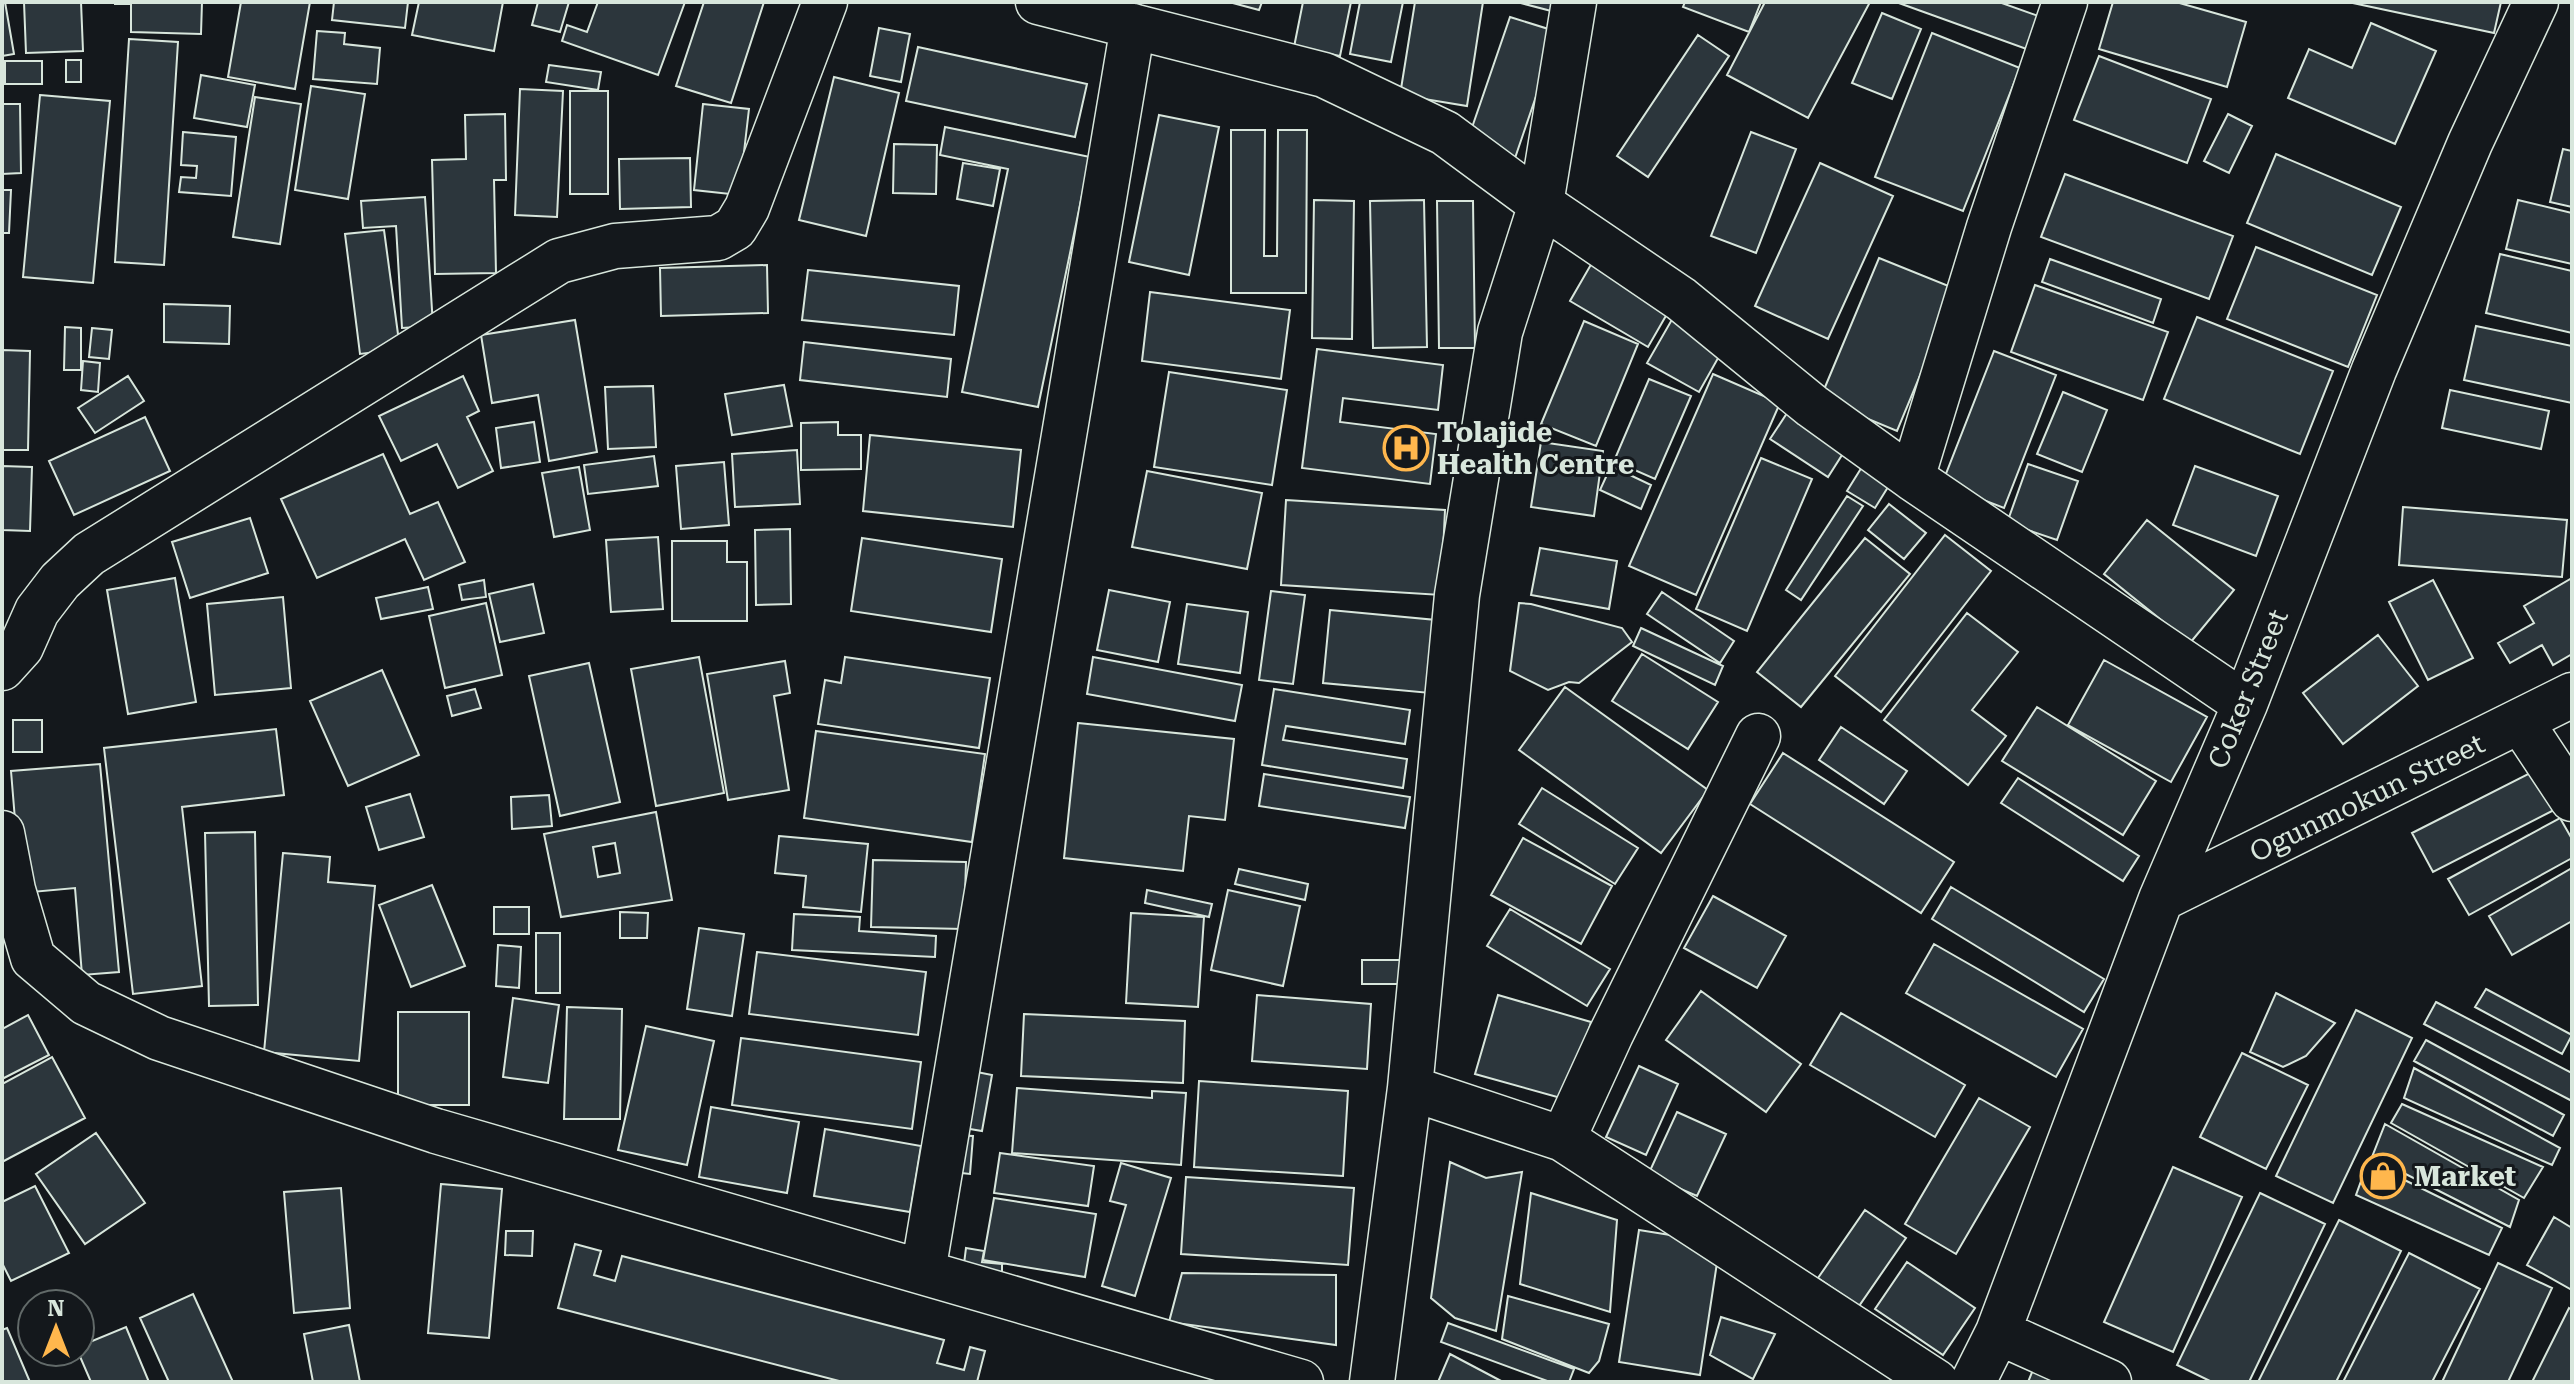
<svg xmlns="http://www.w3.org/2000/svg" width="2574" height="1384" font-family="'Roboto Serif',serif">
	<rect width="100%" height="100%" fill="#14181c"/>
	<path fill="#2c363c" stroke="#d8e6dc" stroke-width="2" fill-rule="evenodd" d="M2,2H5L14,54L2,56Z
		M24,2H81L83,51L26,53Z
		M115,2H202L201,34L131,32V4H115Z
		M241,2H310L295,89L228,77Z
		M334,2H408L405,28L332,20Z
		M419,2H503L494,51L412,35Z
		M538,2H569L560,32L532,25Z
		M598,2H685L658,75L562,41L567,25L587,32Z
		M704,2H764L731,103L676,86Z
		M1229,2H1262L1259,10Z
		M1303,2H1351L1340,56L1294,47Z
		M1360,2H1403L1391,62L1350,54Z
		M1415,2H1483L1467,106L1400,95Z
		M1517,2H1557L1555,12Z
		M1685,2H1761L1749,32L1683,7Z
		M1765,2H1870L1808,118L1727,75Z
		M1896,2H1999L2044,18L2032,51Z
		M2113,2H2176L2246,22L2227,87L2099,49Z
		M2348,2H2501L2494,33Z
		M1882,13L1921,29L1892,99L1852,83Z
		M1510,17L1558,32L1515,158L1467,142Z
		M2371,23L2436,51L2395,144L2288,98L2309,49L2352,68Z
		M879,28L910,34L901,82L870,76Z
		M317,31L345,33L344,44L380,48L377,84L313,79Z
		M1932,33L2020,68L1963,211L1875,177Z
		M1698,35L1729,56L1648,177L1617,156Z
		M129,39L178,42L164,265L115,262Z
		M918,47L1087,84L1075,137L906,101Z
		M2099,56L2211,99L2187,163L2074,120Z
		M66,60H81V82H66Z
		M5,61H42V84H5Z
		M549,65L601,72L598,90L546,82Z
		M201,75L255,85L247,127L194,118Z
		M834,77L899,93L866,236L799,220Z
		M311,86L365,94L348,199L295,190Z
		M520,89L563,91L557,217L515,215Z
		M570,91H608V194H570Z
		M40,95L110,101L93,283L23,277Z
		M255,97L301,104L280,244L233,237Z
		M2,104H20L21,173L2,174Z
		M703,104L749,109L739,195L694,190Z
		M505,114L506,180H494L496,273L435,274L432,160L466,159L465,115Z
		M2228,114L2252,126L2229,173L2204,161Z
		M1159,115L1219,127L1189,275L1129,262Z
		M945,127L1090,157L1038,407L962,392L1008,169L940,155Z
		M1231,130H1265L1264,256H1277L1278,130H1307L1306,293H1231Z
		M183,132L236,137L231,196L179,192L181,177L196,178L197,166L181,165Z
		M1751,132L1796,149L1756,253L1711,236Z
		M894,144L937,145L936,194L893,193Z
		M2563,149L2572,151V207L2550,202Z
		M2276,154L2401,207L2372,275L2247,223Z
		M690,158L691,207L620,209L619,159Z
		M963,163L1000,169L993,206L957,199Z
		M1820,163L1893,196L1828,339L1755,306Z
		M2065,174L2233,236L2209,299L2041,237Z
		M2,190H11L9,233H2Z
		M425,197L433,326L402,328L396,226L363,228L361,201Z
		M1314,200L1354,201L1352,339L1312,338Z
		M1424,200L1427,347L1373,348L1370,201Z
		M2518,200L2572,213V264L2506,249Z
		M1437,201H1473L1475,348H1439Z
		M384,230L400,349L360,354L345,234Z
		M2256,247L2377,295L2348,367L2227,319Z
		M2500,254L2572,271V333L2486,313Z
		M1879,258L1956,289L1897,431L1820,399Z
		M2050,259L2161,299L2153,323L2042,282Z
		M1593,261L1671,307L1648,347L1570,301Z
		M767,265L768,313L661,316L660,268Z
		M808,270L959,286L954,335L802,320Z
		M2035,285L2168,332L2143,400L2011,352Z
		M1150,292L1290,310L1281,379L1142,361Z
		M164,304L230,306L229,344L164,342Z
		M1674,316L1726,344L1699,392L1647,363Z
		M2197,317L2333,371L2300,454L2164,399Z
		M575,320L597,452L549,461L538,395L492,403L481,335Z
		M1584,321L1638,344L1596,446L1541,424Z
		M2476,326L2572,346V403L2464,380Z
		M65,327L81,328V370H64Z
		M92,328L112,330L109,359L89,357Z
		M804,342L951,359L947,397L800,380Z
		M1317,349L1443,365L1438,410L1343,398L1340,422L1436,434L1430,484L1302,468Z
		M2,350L30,351L28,450H2Z
		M1994,351L2056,375L2004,508L1942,484Z
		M83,361L100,363L98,392L81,390Z
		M1169,372L1287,390L1272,485L1154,467Z
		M1713,374L1780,403L1696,595L1629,566Z
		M128,376L144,401L95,433L78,408Z
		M463,376L479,411L467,417L493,471L458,488L437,444L401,461L379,416Z
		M1649,379L1691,396L1655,479L1614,461Z
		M784,385L792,426L732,435L725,394Z
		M653,386L656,447L608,449L605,387Z
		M2450,390L2549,411L2541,449L2442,428Z
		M2063,392L2107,410L2082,472L2037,454Z
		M1791,407L1849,444L1828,477L1770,439Z
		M145,417L170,471L74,515L49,461Z
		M534,422L540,462L501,468L496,428Z
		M838,422V435H861V469L801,470V423Z
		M870,435L1021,450L1013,527L863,511Z
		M1541,442L1603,451L1594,516L1531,507Z
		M797,450L800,504L735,507L732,454Z
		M383,454L410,514L438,502L465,562L424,580L405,539L317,578L281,499Z
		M654,456L658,486L588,494L584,465Z
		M1761,458L1812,479L1747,631L1696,609Z
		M724,462L729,525L681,529L676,466Z
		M1865,462L1893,479L1875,508L1847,491Z
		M2028,464L2078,481L2057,540L2007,523Z
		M2,466L32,467L30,531L2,530Z
		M1611,466L1651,485L1641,509L1600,490Z
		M2195,466L2278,496L2256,556L2173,525Z
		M579,467L590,530L554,537L542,473Z
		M1147,471L1262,493L1247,569L1132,547Z
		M1847,496L1863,506L1801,600L1786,590Z
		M1286,500L1445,510L1441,595L1281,585Z
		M1889,504L1926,533L1904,559L1868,530Z
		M2403,507L2567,520L2562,577L2399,565Z
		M250,518L268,573L190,598L172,542Z
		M2147,520L2234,590L2190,643L2104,574Z
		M790,529L791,604L756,605L755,530Z
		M1945,535L1991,571L1881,712L1835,676Z
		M658,537L663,609L611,612L606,540Z
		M862,538L1002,559L991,632L851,611Z
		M1865,538L1910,574L1801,707L1757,672Z
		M672,541H727V562H747V621H672Z
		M1540,548L1617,561L1609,609L1531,595Z
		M175,578L196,702L128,714L107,590Z
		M2572,578V654L2553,665L2542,645L2510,663L2498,643L2534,623L2524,606Z
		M484,580L486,597L462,600L459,585Z
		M2433,580L2473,658L2428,680L2389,602Z
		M533,584L544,633L500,642L489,594Z
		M428,587L433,609L381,619L376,598Z
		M1109,590L1170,602L1158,662L1097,650Z
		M1271,591L1305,595L1293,684L1259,680Z
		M1662,592L1734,641L1720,663L1647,614Z
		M283,597L291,688L215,695L207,604Z
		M486,603L502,675L445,688L429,616Z
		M1519,603L1531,604L1622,628L1632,642L1579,683L1569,682L1548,690L1510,671Z
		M1187,604L1248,612L1240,673L1178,664Z
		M1330,610L1436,620L1430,693L1323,683Z
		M1967,613L2018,652L1972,710L2006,736L1968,785L1884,720Z
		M1641,628L1723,666L1715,685L1633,646Z
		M2378,635L2418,686L2343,744L2303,693Z
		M1642,654L1718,702L1688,749L1612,701Z
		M699,657L724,793L656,806L631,669Z
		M845,657L990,678L979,748L818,724L825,680L841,683Z
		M1093,657L1242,685L1235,721L1087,694Z
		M2104,660L2207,717L2171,782L2068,725Z
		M785,661L790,693L774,696L789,790L728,800L707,674Z
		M589,663L620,802L560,816L529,676Z
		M382,670L419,755L348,786L310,701Z
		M1565,687L1708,790L1661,853L1519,750Z
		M475,689L481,708L452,716L447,696Z
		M1274,689L1410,710L1405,744L1286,726L1283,740L1407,759L1403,788L1262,765Z
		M2037,707L2156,781L2123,835L2002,761Z
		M13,720H42V752H13Z
		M1078,723L1234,739L1225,820L1189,816L1183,871L1064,858Z
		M1841,727L1907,771L1884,804L1819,760Z
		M276,729L284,795L182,807L202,986L133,994L104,748Z
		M816,731L985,754L972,842L804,818Z
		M1783,753L1954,862L1921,913L1750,804Z
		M100,764L119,972L82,975L75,888L21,893L11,771Z
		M2536,770L2556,809L2433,872L2412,833Z
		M1264,774L1410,797L1405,828L1259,806Z
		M2018,778L2139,856L2123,881L2001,803Z
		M1542,788L1638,848L1615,884L1519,824Z
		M410,794L424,837L379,850L366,807Z
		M549,795L552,826L512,829L511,797Z
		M656,812L672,900L561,917L544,834ZM615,843L620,873L598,877L593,847Z
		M2560,818L2572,839V858L2469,915L2448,879Z
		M255,832L258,1005L209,1006L205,833Z
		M779,836L868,844L861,912L803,907L806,876L775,873Z
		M1523,838L1612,886L1581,944L1491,895Z
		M283,853L330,857L328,882L375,886L359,1061L264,1052Z
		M873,860L966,862L964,929L871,927Z
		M2572,868V921L2512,955L2489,916Z
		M1239,869L1308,884L1305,900L1235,884Z
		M432,885L465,966L411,987L379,905Z
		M1951,887L2104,979L2084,1012L1932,919Z
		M1147,890L1212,904L1209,917L1145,903Z
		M1228,890L1300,906L1283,986L1211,970Z
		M1713,896L1786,936L1757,988L1684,948Z
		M494,907H529V934H494Z
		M1510,909L1610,969L1587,1006L1487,946Z
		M620,912L648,913L647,938H620Z
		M1131,913L1204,917L1198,1007L1126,1003Z
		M794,914L860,917L859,931L936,936L935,957L792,950Z
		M699,928L744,934L732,1016L687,1009Z
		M536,933H560V993H536Z
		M1934,944L2083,1029L2056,1077L1906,993Z
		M498,945L521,947L519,988L496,986Z
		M757,952L926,972L918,1035L749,1014Z
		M1362,960H1400V984H1362Z
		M2486,989L2572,1035L2562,1054L2475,1007Z
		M1701,991L1801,1064L1766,1112L1666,1040Z
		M2276,993L2335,1023L2306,1056L2283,1067L2250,1052Z
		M1257,995L1371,1004L1367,1069L1252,1061Z
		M1498,995L1591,1022L1568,1100L1475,1074Z
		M513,998L559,1005L548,1083L503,1077Z
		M2436,1002L2572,1073V1101L2424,1024Z
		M567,1007L622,1009L620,1119H564Z
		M2356,1010L2412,1038L2333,1203L2276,1176Z
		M398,1012H469V1105H398Z
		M1841,1013L1965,1085L1935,1137L1810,1065Z
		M1024,1014L1185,1021L1183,1083L1021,1076Z
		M28,1015L49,1055L2,1079V1029Z
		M646,1026L714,1041L687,1165L618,1150Z
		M741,1038L921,1062L912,1129L732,1105Z
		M2426,1040L2564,1115L2553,1136L2414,1061Z
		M2242,1053L2308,1085L2266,1169L2200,1137Z
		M52,1057L85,1118L2,1162V1084Z
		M1639,1066L1678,1084L1646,1155L1606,1137Z
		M2414,1068L2560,1148L2552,1165L2404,1098Z
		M962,1069L992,1075L982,1131L952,1126Z
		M1199,1081L1348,1091L1343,1176L1194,1167Z
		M1017,1088L1152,1098V1091L1186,1093L1181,1165L1012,1153Z
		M1979,1098L2030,1127L1956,1254L1905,1224Z
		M2402,1104L2543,1167L2524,1198L2391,1123Z
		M711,1107L799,1122L787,1193L699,1177Z
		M1677,1112L1726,1134L1697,1196L1648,1175Z
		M2385,1124L2519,1200L2510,1227L2372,1157Z
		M825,1129L921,1146L910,1212L814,1196Z
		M96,1133L145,1203L85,1244L36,1174Z
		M955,1135L973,1136L970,1174L952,1172Z
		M1000,1153L1094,1166L1088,1206L994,1193Z
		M1450,1162L1486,1178L1522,1172L1496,1331L1455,1318L1431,1298Z
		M2368,1162L2502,1228L2489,1255L2356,1195Z
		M1121,1163L1171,1178L1135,1296L1102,1286L1126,1205L1110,1201Z
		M2173,1167L2242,1197L2173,1352L2104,1322Z
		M1186,1177L1354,1188L1348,1265L1181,1254Z
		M441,1184L502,1189L489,1338L428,1333Z
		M35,1186L69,1253L11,1281L2,1263V1202Z
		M341,1188L350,1308L294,1313L284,1192Z
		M1531,1193L1617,1220L1610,1312L1520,1284Z
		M2260,1193L2325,1224L2249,1382H2212L2177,1365Z
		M994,1198L1096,1214L1085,1277L983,1260Z
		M1865,1210L1906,1238L1859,1306L1818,1278Z
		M2554,1217L2572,1228V1290L2527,1265Z
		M2339,1220L2401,1251L2336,1382H2258Z
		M1639,1230L1720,1243L1700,1375L1619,1362Z
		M506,1231H533L532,1256L505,1255Z
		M575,1244L601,1251L594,1275L615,1281L622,1256L944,1340L937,1363L964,1370L970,1347L985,1351L977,1382H843L558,1308Z
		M966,1248L984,1251L982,1262L1002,1264V1275L963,1272Z
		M2409,1253L2480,1289L2432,1382H2343Z
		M1907,1262L1975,1308L1943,1355L1875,1309Z
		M2498,1263L2552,1288L2508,1382H2442Z
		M1182,1273L1336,1275V1345L1169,1322Z
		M193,1294L233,1382H169L140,1318Z
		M1508,1296L1609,1324L1599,1361L1589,1373L1502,1339Z
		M2569,1308L2572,1310V1382H2532Z
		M1721,1317L1775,1334L1753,1379L1710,1355Z
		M1448,1323L1574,1369L1569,1382H1550L1441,1342Z
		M349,1325L360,1382H313L304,1334Z
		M126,1327L149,1382H91L78,1352L80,1346Z
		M7,1328L30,1382H2V1330Z
		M1450,1354L1503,1382H1438Z
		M2035,1365L2074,1382H2028Z"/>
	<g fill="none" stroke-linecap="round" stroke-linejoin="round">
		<g stroke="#d8e6dc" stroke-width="47">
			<path id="minor" d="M1038,2L1324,75L1445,133L1541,204L1681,299L1812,406L1912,478L2245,704
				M1912,478L1989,227L2065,2
				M2,668L21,647L37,611L60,581L89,554L559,261L615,246L718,238L735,228L747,208L825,2
				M2521,722L2572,799
				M2,833L13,890L33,958L86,1003L159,1038L436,1131L1301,1382
				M2161,899L2572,695
				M1410,1088L1563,1139L1936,1382
				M1563,1139L1611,1034L1758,736
				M923,1272L1133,26
				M1998,1332L2109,1382
				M1372,1382L1410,1088L1457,595L1500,332L1541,204L1574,2
				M1973,1382L1998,1332L2161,899L2245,704L2374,370L2470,143L2536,2"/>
		</g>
		<use href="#minor" stroke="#14181c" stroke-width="44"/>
	</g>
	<defs>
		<g id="hospital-ring" transform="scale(2.3)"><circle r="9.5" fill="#14181c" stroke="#ffb74d" stroke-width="1.5"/><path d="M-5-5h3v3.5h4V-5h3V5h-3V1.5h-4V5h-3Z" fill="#ffb74d"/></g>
		<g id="shop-ring" transform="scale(2.3)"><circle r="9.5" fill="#14181c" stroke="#ffb74d" stroke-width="1.5"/><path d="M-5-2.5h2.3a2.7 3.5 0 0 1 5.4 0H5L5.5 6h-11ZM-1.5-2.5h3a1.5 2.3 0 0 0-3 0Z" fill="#ffb74d"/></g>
	</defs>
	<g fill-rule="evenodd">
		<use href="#hospital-ring" x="1406" y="448"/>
		<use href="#shop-ring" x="2383" y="1176"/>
	</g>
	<g text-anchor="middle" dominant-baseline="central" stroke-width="6" stroke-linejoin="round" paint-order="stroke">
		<g font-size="28" font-weight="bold" fill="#d8e6dc" stroke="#14181c" text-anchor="start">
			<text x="1437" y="432">Tolajide<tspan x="1437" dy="32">Health Centre</tspan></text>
			<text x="2414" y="1176">Market</text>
		</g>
		<g font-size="28" fill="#d8e6dc" stroke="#14181c">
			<text transform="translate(2248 689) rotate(-68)">Coker Street</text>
			<text transform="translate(2367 798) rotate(-26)">Ogunmokun Street</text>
		</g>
	</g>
	<rect width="2574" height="1384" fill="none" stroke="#d8e6dc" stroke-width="8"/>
	<g transform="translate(56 1328)"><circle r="38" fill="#14181c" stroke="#626a69" stroke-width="2"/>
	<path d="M0-6L14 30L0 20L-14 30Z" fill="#ffb74d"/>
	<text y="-12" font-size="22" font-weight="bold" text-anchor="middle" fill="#d8e6dc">N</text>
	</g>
</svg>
